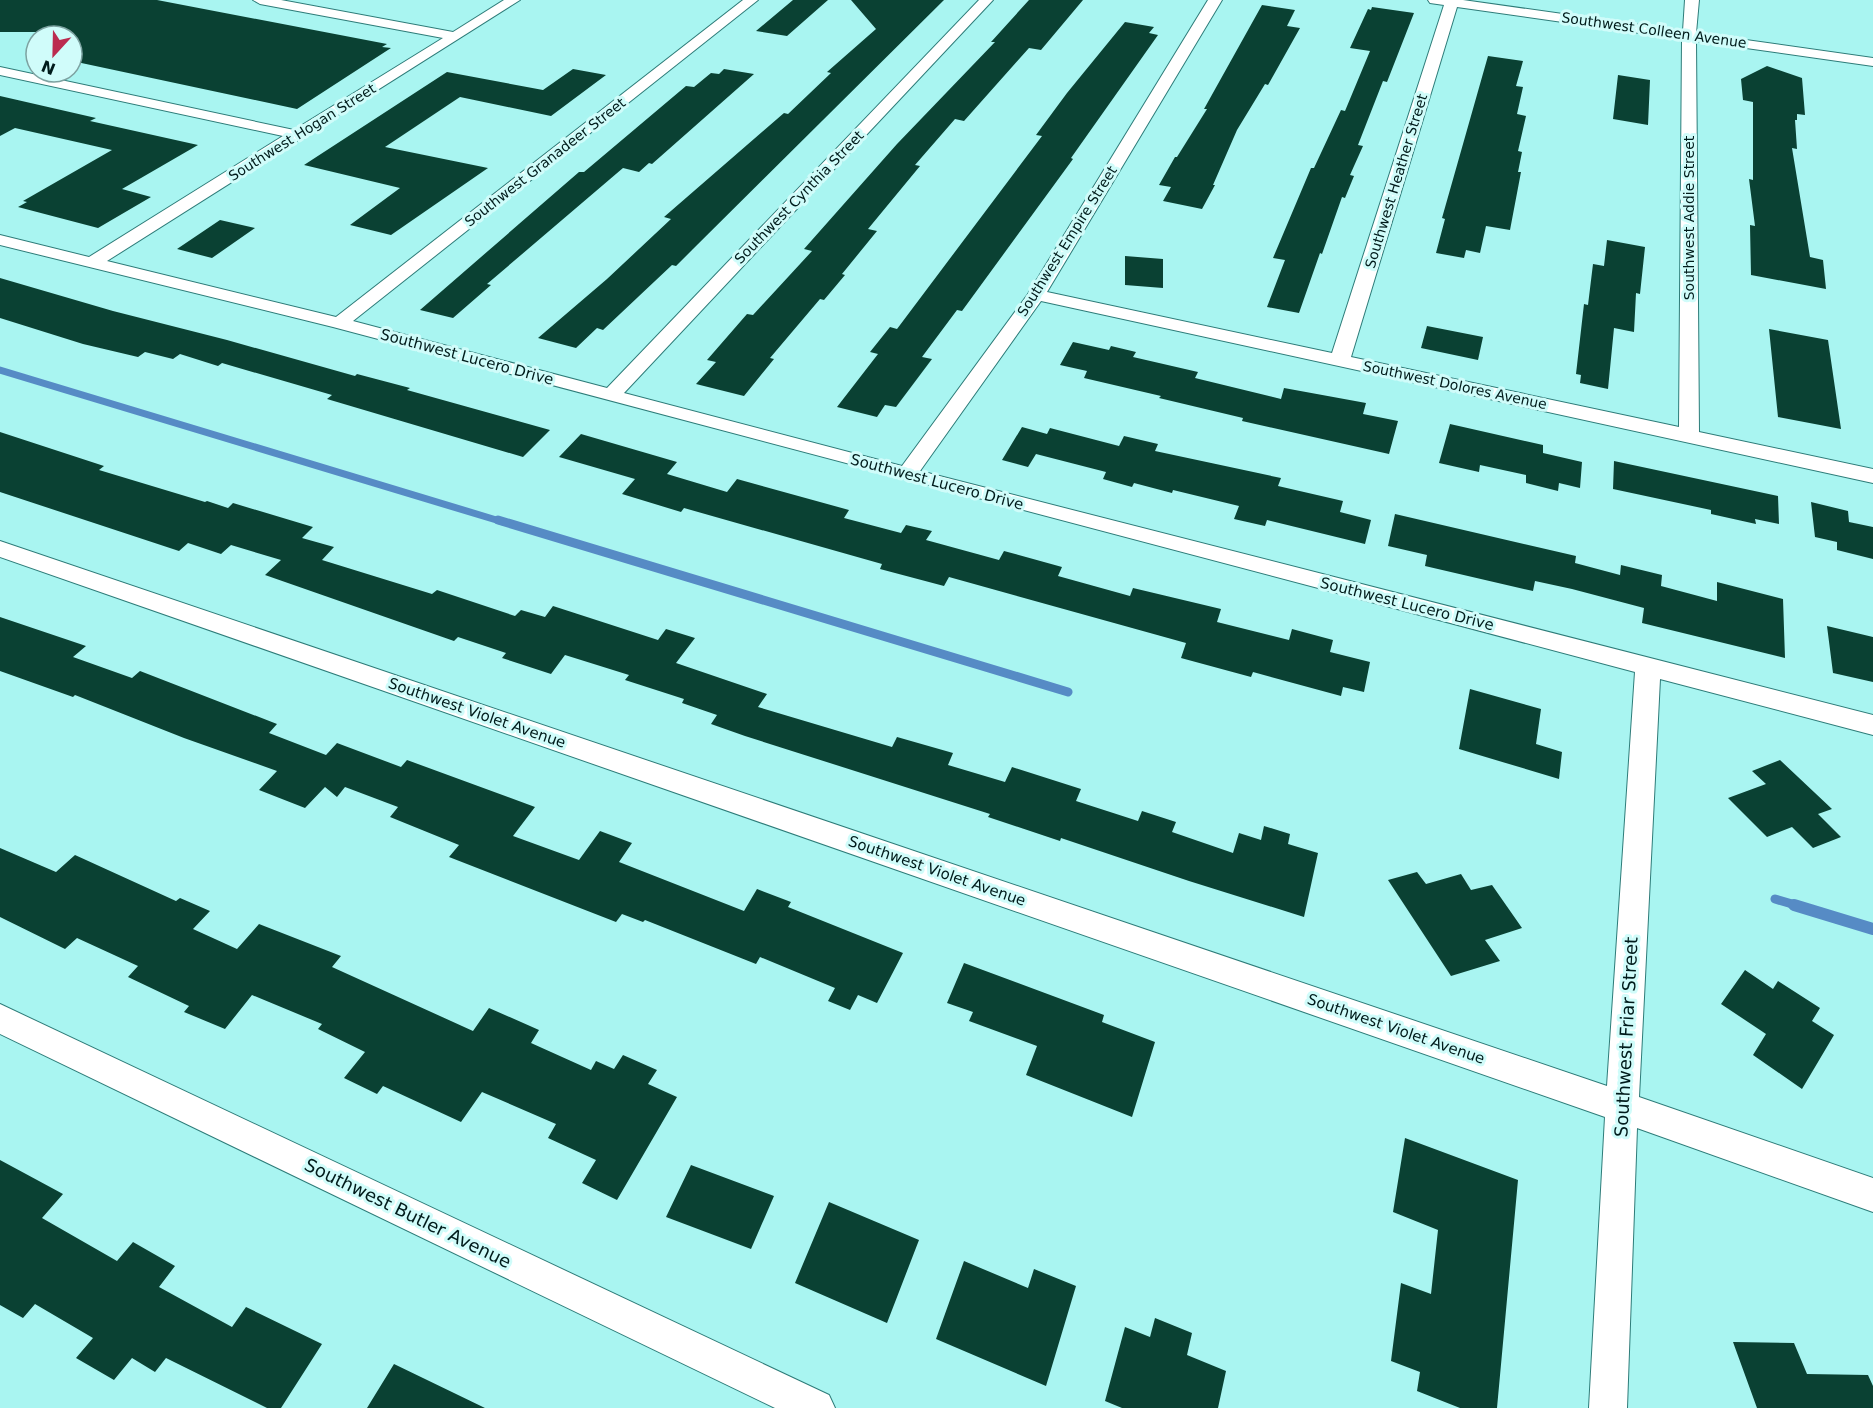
<svg xmlns="http://www.w3.org/2000/svg" width="1873" height="1408" font-family="'DejaVu Sans',sans-serif">
	<rect width="100%" height="100%" fill="#a9f5f1"/>
	<g fill="none" stroke-linecap="round" stroke-linejoin="round">
		<path stroke="#568bc5" stroke-width="7" d="M0,370L503,522"/>
		<path stroke="#568bc5" stroke-width="9" d="M498,520L1068,692
			M1775,899L1799,906"/>
		<path stroke="#568bc5" stroke-width="12" d="M1794,905L1873,929"/>
	</g>
	<path fill="#0a4133" d="M0,0H157L387,44L382,47L391,48L297,109L72,61V36H37L45,32H0Z
		M793,0H828L787,36L756,31Z
		M851,0H944L693,249L676,266L672,265L603,330L597,328L576,348L538,338L607,279L671,219L664,217L784,113L788,114L831,73L827,72L876,29Z
		M1029,0H1083L1041,50L1029,48L964,121L955,119L915,165L920,166L868,229L877,231L842,274L845,275L824,300L820,299L770,358L774,359L744,396L696,384L716,362L707,360L747,314L753,315L812,251L804,249L897,144L995,42H991Z
		M1262,5L1295,10L1287,26L1300,28L1268,85L1265,84L1237,130L1213,185H1215L1202,209L1163,201L1171,187L1159,185L1175,157H1177L1207,109H1204Z
		M1372,7L1414,13L1387,82L1383,81L1358,145L1363,146L1350,175L1354,176L1345,198L1342,197L1322,254L1320,253L1299,313L1267,307L1285,260L1273,258L1311,168H1314L1341,110L1345,111L1370,51L1350,48L1368,9L1371,10Z
		M1125,22L1154,27L1149,33L1158,35L1071,158L1073,159L962,311L957,310L922,357L932,359L896,407L885,405L877,417L837,407L878,354L870,352L890,327L897,329L1042,136L1036,135L1067,93Z
		M1488,56L1523,61L1516,86L1523,87L1517,114L1526,116L1518,151L1522,152L1518,172H1521L1510,230L1486,226L1480,253L1466,250L1464,258L1436,253L1445,219L1442,218Z
		M1767,66L1802,78L1805,115L1797,114V120H1795L1797,149L1792,148L1810,257L1823,260L1826,289L1751,275L1750,225L1755,226L1749,179L1753,180V102L1743,100L1741,79Z
		M573,69L606,75L551,116L460,97L385,147L488,168L391,235L350,225L400,188L304,165L447,72L543,90Z
		M724,69L754,74L652,164L649,163L639,172L623,168L487,284L491,285L453,318L420,310L579,172H584L686,86L694,87L711,73L719,74Z
		M1618,75L1650,80L1648,125L1613,119Z
		M0,96L96,118L90,121L198,145L122,189L151,197L98,228L18,207L27,202L23,201L112,150L15,128L0,136Z
		M220,220L255,228L212,258L177,249Z
		M1607,240L1645,247L1640,294L1636,293L1634,332L1614,328L1608,389L1580,383L1581,375L1576,374L1584,304L1588,305L1593,264L1604,266Z
		M1125,256L1163,259V288L1125,285Z
		M0,278L113,311L227,340L355,376L357,374L410,388L407,390L550,430L523,457L327,399L332,395L222,363L218,366L180,354L173,359L145,352L138,357L83,344L0,318Z
		M1427,326L1483,337L1478,360L1421,348Z
		M1769,329L1828,340L1841,429L1778,417Z
		M1073,342L1109,350L1111,346L1136,352L1133,357L1198,372L1195,378L1281,399L1284,388L1366,403L1363,414L1398,421L1389,454L1242,421L1243,418L1159,398L1161,396L1084,378L1087,371L1060,365Z
		M1450,424L1543,445V453L1582,462L1580,488L1559,483L1558,491L1526,483V475L1480,465L1479,472L1439,463Z
		M1022,427L1047,434L1050,428L1119,446L1124,436L1158,444L1155,451L1281,478L1278,486L1343,501L1340,512L1371,520L1365,544L1267,520L1265,526L1234,519L1239,506L1173,490L1172,493L1134,483L1132,487L1103,479L1106,472L1036,454L1028,467L1002,460Z
		M0,432L104,466L99,470L205,502L207,501L228,508L233,503L313,527L302,538L334,547L322,560L432,594L437,590L515,616L521,610L545,617L553,606L658,640L666,629L695,638L676,663L767,694L758,707L892,747L897,737L953,753L948,765L1005,782L1012,767L1081,789L1076,801L1138,821L1142,811L1176,822L1172,832L1233,853L1239,833L1261,840L1264,826L1290,834L1288,844L1318,853L1304,917L1189,881L1061,838L1060,841L988,817L990,814L745,736L711,724L717,715L682,703L684,699L625,680L629,675L565,655L551,674L502,658L506,653L458,637L454,641L265,575L281,560L231,545L221,554L188,543L179,551L0,492Z
		M581,434L677,462L667,474L727,492L737,479L849,510L844,518L901,533L906,525L932,531L926,540L999,560L1004,551L1062,567L1058,576L1130,596L1133,588L1221,609L1217,622L1289,640L1292,629L1333,640L1330,652L1370,662L1364,692L1343,687L1341,696L1253,672L1251,677L1181,658L1186,643L949,577L944,586L880,569L882,564L684,508L681,512L622,494L635,479L559,457Z
		M1614,461L1778,496L1779,524L1755,519L1756,524L1711,514V510L1613,489Z
		M1811,502L1848,511L1849,522L1873,527V559L1837,550V542L1815,537Z
		M1395,514L1576,556L1575,563L1620,575L1621,565L1662,575L1661,586L1717,601V582L1783,599L1785,658L1642,623L1644,608L1572,589L1535,581L1533,591L1425,566L1427,555L1388,546Z
		M0,617L86,646L73,657L132,678L140,671L277,724L269,733L326,755L337,743L401,767L407,760L535,807L513,836L579,860L600,831L632,843L619,862L744,911L757,889L791,902L788,907L903,953L877,1003L858,995L850,1010L828,1001L835,988L760,957L756,964L645,920L643,922L622,914L616,922L449,857L459,845L390,817L398,807L345,787L337,797L325,787L305,808L259,790L277,771L184,738L75,695L73,697L0,671Z
		M1827,626L1873,637V682L1833,673Z
		M1470,689L1541,709L1536,744L1562,752L1559,779L1459,749Z
		M1780,760L1832,809L1818,814L1841,837L1813,848L1792,827L1767,837L1728,798L1766,784L1752,771Z
		M0,848L56,872L75,855L176,901L180,898L210,911L193,929L237,949L259,924L341,956L332,967L473,1031L489,1008L539,1030L531,1043L591,1070L596,1061L614,1069L623,1055L657,1070L648,1084L677,1097L617,1200L582,1183L596,1160L548,1138L556,1124L482,1092L461,1122L383,1086L377,1094L344,1078L365,1052L318,1029L322,1024L252,995L225,1029L184,1012L189,1006L128,977L138,966L77,938L65,949L0,917Z
		M1417,872L1426,884L1461,874L1471,890L1492,885L1522,928L1485,940L1500,961L1451,976L1388,880Z
		M964,963L1104,1015L1102,1022L1155,1042L1132,1117L1026,1075L1037,1046L969,1021L973,1012L947,1003Z
		M1745,970L1773,989L1778,981L1820,1008L1812,1021L1834,1035L1802,1089L1753,1055L1766,1034L1721,1004Z
		M1405,1138L1518,1180L1497,1408H1460L1417,1391L1420,1372L1391,1361L1401,1283L1431,1294L1438,1230L1393,1212Z
		M0,1160L63,1194L42,1218L117,1261L133,1242L175,1266L159,1287L232,1327L246,1307L322,1344L281,1408H267L166,1358L155,1372L132,1358L114,1380L76,1358L93,1338L35,1304L23,1318L0,1305Z
		M691,1165L774,1196L751,1249L666,1217Z
		M829,1202L919,1240L887,1323L795,1283Z
		M964,1261L1028,1288L1034,1269L1076,1286L1046,1386L936,1339Z
		M1155,1318L1192,1333L1187,1355L1226,1371L1218,1408H1122L1105,1401L1125,1327L1150,1337Z
		M1733,1342L1794,1343L1807,1374L1868,1375L1873,1386V1408H1757Z
		M394,1364L485,1408H367Z"/>
	<g fill="none" stroke-linecap="round" stroke-linejoin="round">
		<g stroke="#2e7c79" stroke-width="2">
			<path id="street" d="M253,0H281L453,32L504,0H520L107,261L336,317L743,0H758L353,321L607,388L979,0H993L624,393L902,466L1028,294L1208,0H1222L1047,292L1332,353L1444,5L1430,3L1428,0H1463L1683,31L1685,0H1699L1696,33L1873,58V66L1696,41L1699,432L1873,469V483L1041,301L920,471L1873,715V735L1660,679L1639,1097L1873,1178V1212L1637,1128L1627,1408H1589L1605,1117L0,557V541L1607,1086L1635,672L333,327L0,245V235L89,257L283,136L0,75V67L294,130L443,38L260,4ZM1457,7L1682,39L1679,427L1351,357Z
				M0,1004L829,1395L835,1408H775L0,1034Z"/>
		</g>
		<use href="#street" fill="#fff" fill-rule="evenodd"/>
	</g>
	<g text-anchor="middle" dominant-baseline="central" stroke-width="6" stroke-linejoin="round" paint-order="stroke">
		<g font-size="14" fill="#001b1b" stroke="#d0fcfa">
			<text transform="translate(1654 30) rotate(8)">Southwest Colleen Avenue</text>
			<text transform="translate(302 132) rotate(-32)">Southwest Hogan Street</text>
			<text transform="translate(545 162) rotate(-38)">Southwest Granadeer Street</text>
			<text transform="translate(1396 181) rotate(-73)">Southwest Heather Street</text>
			<text transform="translate(799 197) rotate(-46)">Southwest Cynthia Street</text>
			<text transform="translate(1689 218) rotate(-90)">Southwest Addie Street</text>
			<text transform="translate(1067 241) rotate(-58)">Southwest Empire Street</text>
			<text transform="translate(1455 385) rotate(12)">Southwest Dolores Avenue</text>
		</g>
		<g font-size="15" fill="#001b1b" stroke="#d0fcfa">
			<text transform="translate(467 357) rotate(15)">Southwest Lucero Drive</text>
			<text transform="translate(937 482) rotate(15)">Southwest Lucero Drive</text>
			<text transform="translate(1407 604) rotate(14)">Southwest Lucero Drive</text>
			<text transform="translate(477 713) rotate(19)">Southwest Violet Avenue</text>
			<text transform="translate(937 871) rotate(19)">Southwest Violet Avenue</text>
			<text transform="translate(1396 1029) rotate(19)">Southwest Violet Avenue</text>
		</g>
		<g font-size="18" fill="#001b1b" stroke="#d0fcfa">
			<text transform="translate(1626 1037) rotate(-87)">Southwest Friar Street</text>
			<text transform="translate(408 1213) rotate(26)">Southwest Butler Avenue</text>
		</g>
	</g>
	<g transform="translate(54 54) rotate(202)"><circle r="28" fill="#d0fcfa" stroke="#7da2a1" stroke-width="1.5"/>
	<path d="M0-4.5L10 22L0 15L-10 22Z" fill="#bb2b4f"/>
	<text y="-9" font-size="16" font-weight="bold" text-anchor="middle" fill="#001b1b">N</text>
	</g>
</svg>
